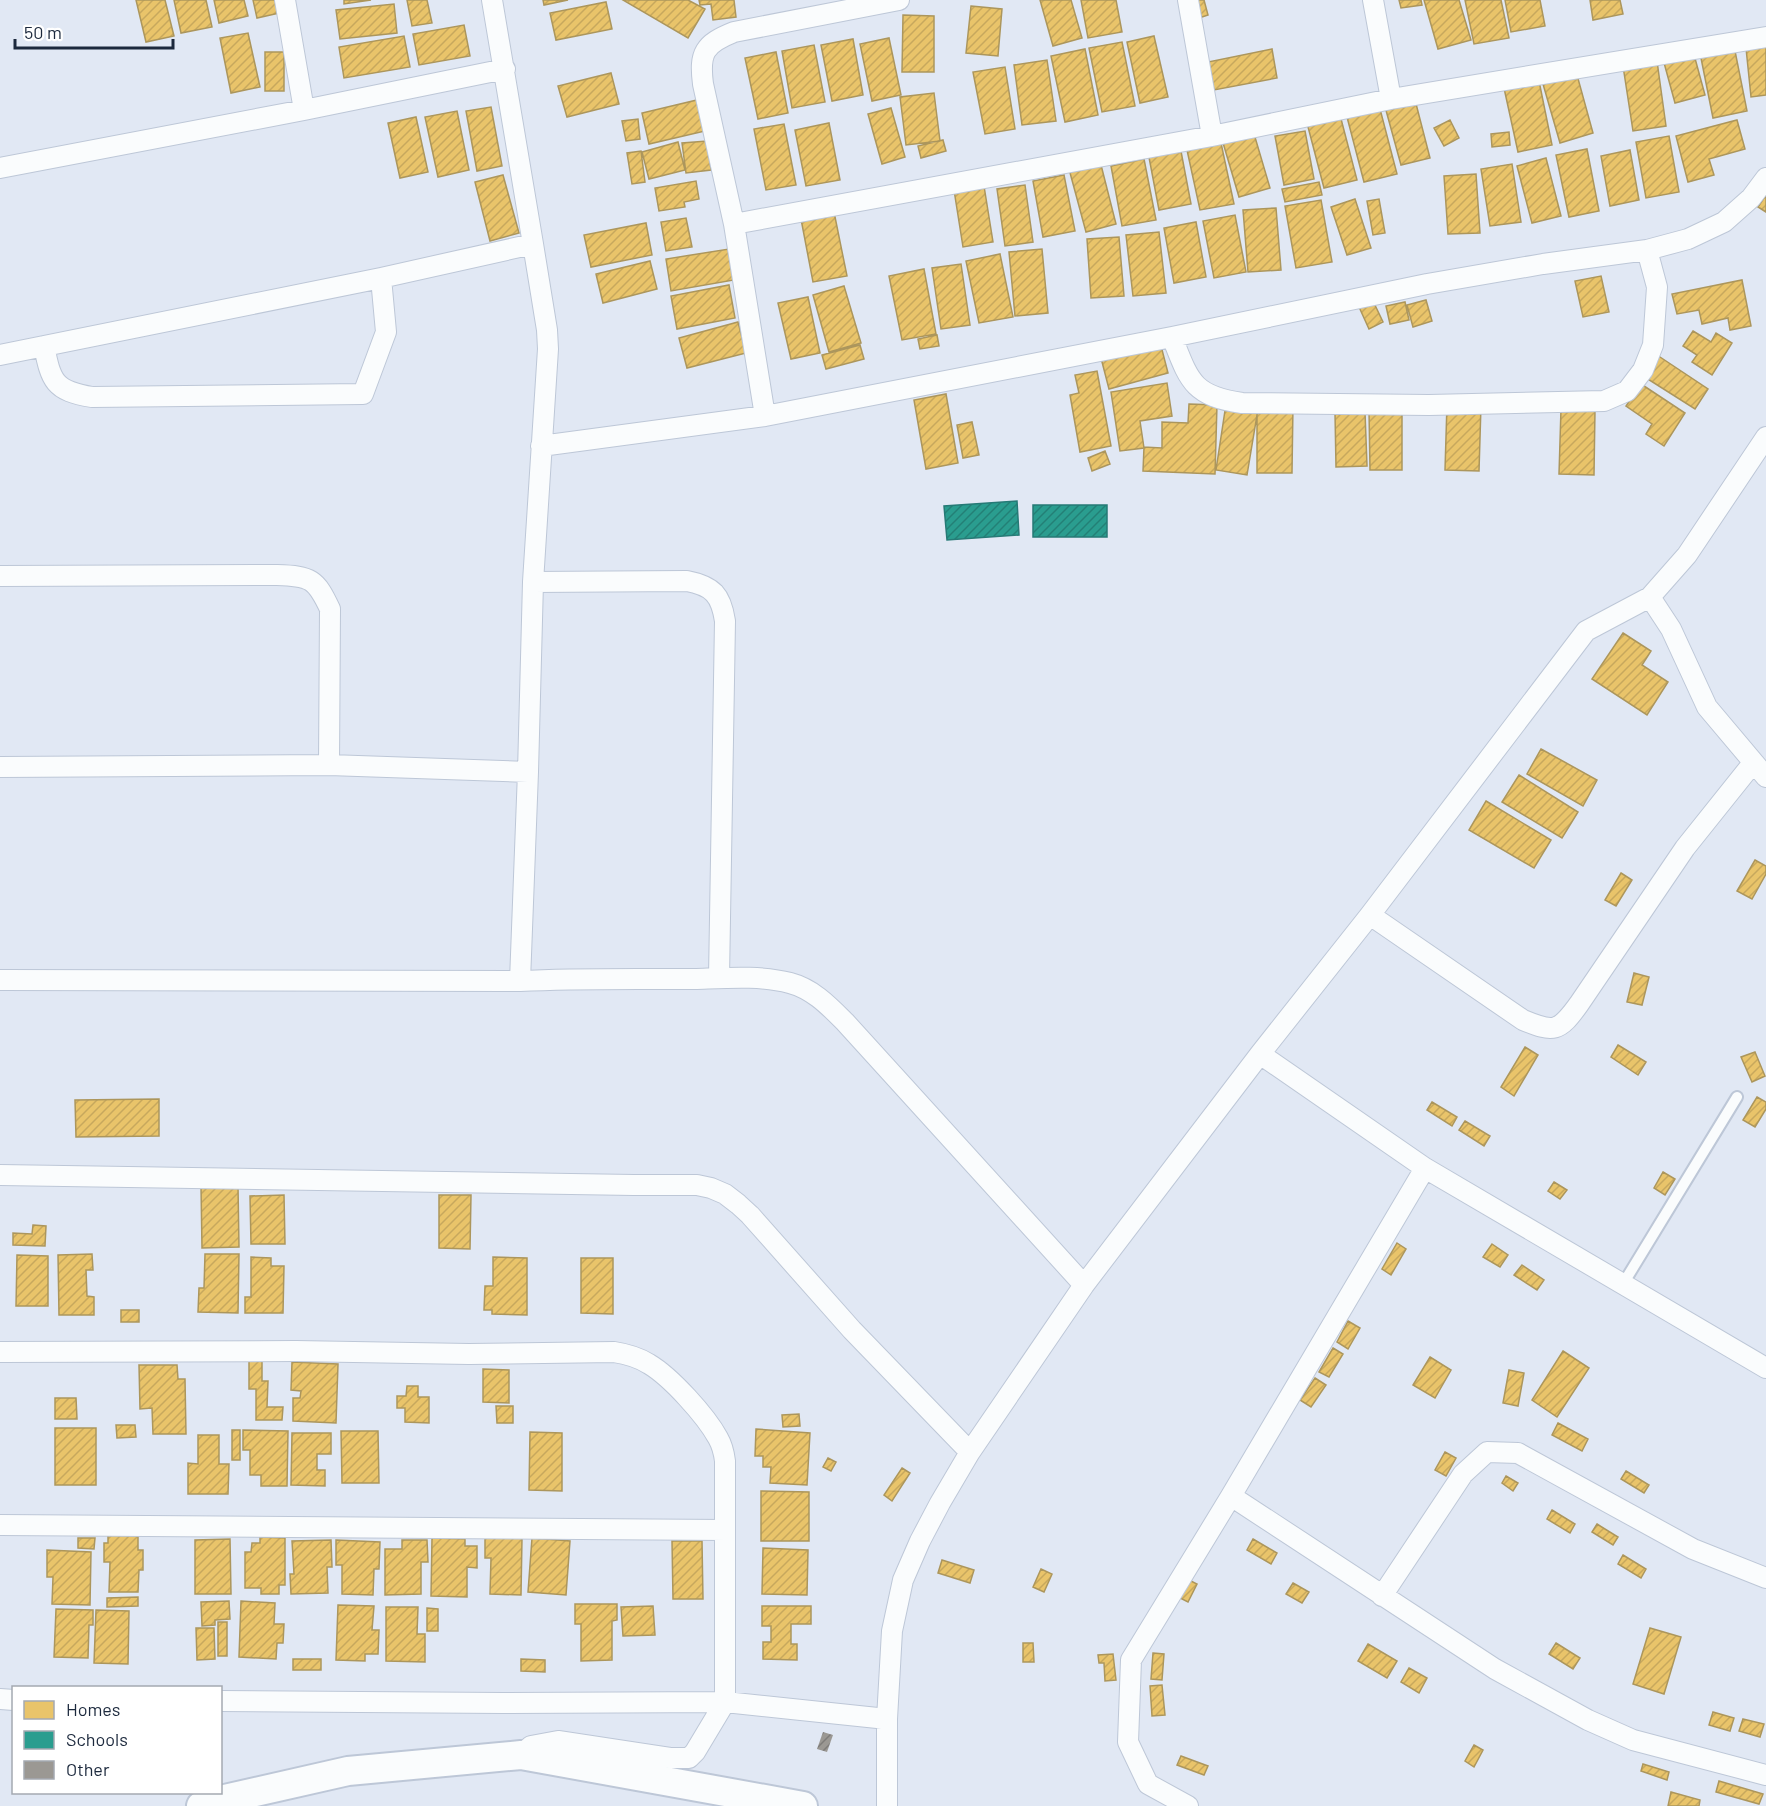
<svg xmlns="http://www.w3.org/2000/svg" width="1766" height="1806" font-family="Barlow,sans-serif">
	<defs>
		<pattern id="homes-hatch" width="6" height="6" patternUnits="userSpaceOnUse" patternTransform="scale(1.5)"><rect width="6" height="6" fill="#e9c46a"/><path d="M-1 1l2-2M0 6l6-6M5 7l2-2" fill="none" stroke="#c7a85d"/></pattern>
		<pattern id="schools-hatch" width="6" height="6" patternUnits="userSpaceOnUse" patternTransform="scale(1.5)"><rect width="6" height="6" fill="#2a9d8f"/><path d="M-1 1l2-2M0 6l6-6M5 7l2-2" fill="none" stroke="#238076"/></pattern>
		<pattern id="building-hatch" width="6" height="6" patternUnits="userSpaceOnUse" patternTransform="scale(1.5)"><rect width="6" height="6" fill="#9b9893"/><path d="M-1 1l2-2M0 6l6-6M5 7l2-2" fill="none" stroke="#7e7c79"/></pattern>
	</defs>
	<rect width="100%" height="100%" fill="#e1e8f4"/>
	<path fill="url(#homes-hatch)" stroke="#ac965c" stroke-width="1.5" d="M136,0H165L174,36L146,42Z
		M174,0H206L212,27L181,33Z
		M214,0H244L248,16L219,23Z
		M253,0H282L284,12L257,18Z
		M344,0H371L344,4Z
		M407,0H427L432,23L412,26Z
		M543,0H568L544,5Z
		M623,0H688L705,9L688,38Z
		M699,0H734L736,17L713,20L711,4L700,5Z
		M1040,0H1071L1082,38L1053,46Z
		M1081,0H1116L1122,32L1088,38Z
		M1191,0H1204L1208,15L1196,19Z
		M1399,0H1421L1422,5L1401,8Z
		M1424,0H1459L1471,40L1438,49Z
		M1465,0H1501L1509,38L1474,44Z
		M1505,0H1540L1545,26L1511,32Z
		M1590,0H1620L1623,14L1593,20Z
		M606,2L612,29L556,40L550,13Z
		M394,4L397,33L340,39L336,10Z
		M971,6L1002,9L998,56L966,53Z
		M903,15L934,16V72H902Z
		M464,25L470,56L419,65L413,34Z
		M248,33L260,87L231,93L220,38Z
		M404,36L410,67L344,78L339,47Z
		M1154,36L1168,97L1140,103L1127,42Z
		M889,38L901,95L872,101L860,44Z
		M853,39L863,95L832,101L821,45Z
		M1122,42L1135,106L1102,112L1089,48Z
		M814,45L825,102L792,108L782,51Z
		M1734,46L1747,111L1713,118L1700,53Z
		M1766,46V95L1751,97L1746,48Z
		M1085,49L1098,115L1065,122L1051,56Z
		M1272,49L1277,78L1214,90L1208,62Z
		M1693,51L1705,95L1675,103L1663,59Z
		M265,52H284V91H265Z
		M776,52L788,113L758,119L745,58Z
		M1047,60L1056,121L1022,125L1014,65Z
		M1657,61L1666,126L1633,131L1623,66Z
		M1005,67L1015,129L985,134L973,72Z
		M611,73L619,104L567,117L558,86Z
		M1577,75L1593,133L1560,143L1543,84Z
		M1539,81L1552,145L1518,152L1504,88Z
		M934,93L940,141L906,145L900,97Z
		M1414,96L1430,158L1401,165L1384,103Z
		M697,100L705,131L649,144L642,113Z
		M491,107L502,166L477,171L466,111Z
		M891,108L905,157L882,164L868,114Z
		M1380,109L1397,174L1364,182L1347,117Z
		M457,111L469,170L438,177L425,117Z
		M1340,115L1357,180L1324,188L1307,123Z
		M416,117L428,172L400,178L388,123Z
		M638,119L640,139L626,141L622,121Z
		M1450,120L1459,138L1444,146L1434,128Z
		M1737,120L1745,149L1709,159L1714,175L1688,182L1676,136Z
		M829,123L840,180L806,186L795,130Z
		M784,124L796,185L766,190L754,129Z
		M1252,127L1270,188L1239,197L1221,136Z
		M1305,131L1314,179L1284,185L1275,136Z
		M1509,132L1510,145L1492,147L1491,134Z
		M1669,136L1679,192L1646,198L1636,142Z
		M943,140L946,151L921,158L918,146Z
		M707,141L711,170L686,173L682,143Z
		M678,142L685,170L649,179L642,152Z
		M1221,143L1234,204L1200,210L1187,150Z
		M1180,146L1191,204L1159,210L1148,152Z
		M1587,149L1599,211L1569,217L1556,155Z
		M1630,150L1639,200L1610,206L1601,156Z
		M641,151L645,182L632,184L627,153Z
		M1546,158L1561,216L1532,223L1517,166Z
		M1144,159L1156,220L1122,226L1111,166Z
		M1100,161L1116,224L1086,232L1069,169Z
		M1512,164L1521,222L1490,226L1481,169Z
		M1476,174L1480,233L1448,234L1444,176Z
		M503,175L519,233L490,241L475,182Z
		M1064,175L1075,231L1043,237L1033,181Z
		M696,181L699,199L684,202L685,207L659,211L655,188Z
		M1319,182L1322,195L1285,202L1282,189Z
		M1025,185L1033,242L1005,246L997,189Z
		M984,186L993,242L963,247L954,190Z
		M1766,195V212L1758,207Z
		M1355,199L1371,248L1347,255L1331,207Z
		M1379,199L1385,233L1373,235L1367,201Z
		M1321,200L1332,262L1296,268L1285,206Z
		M1276,208L1281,270L1248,272L1243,210Z
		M834,212L847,276L813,282L801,219Z
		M1235,215L1246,272L1214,278L1203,221Z
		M686,218L692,247L666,251L661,222Z
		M1196,222L1206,277L1174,283L1164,228Z
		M646,223L652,255L591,267L584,235Z
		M1159,232L1166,293L1133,296L1126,235Z
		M1119,237L1124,296L1091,298L1087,239Z
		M729,249L734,280L671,291L666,259Z
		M1042,249L1048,313L1015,316L1009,252Z
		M1000,254L1013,317L979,323L966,261Z
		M650,261L657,289L603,303L596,274Z
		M961,264L970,325L941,329L932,268Z
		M924,269L936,334L902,340L889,276Z
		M1601,276L1609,312L1583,317L1575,281Z
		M1742,280L1751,326L1730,330L1728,318L1702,324L1699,310L1677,314L1672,294Z
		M729,285L735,318L677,329L671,296Z
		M844,286L861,343L829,352L813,295Z
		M808,297L820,353L791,359L778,303Z
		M1426,300L1432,321L1413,327L1407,305Z
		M1373,301L1383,322L1369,329L1359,307Z
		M1405,302L1409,320L1390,324L1386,306Z
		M738,322L746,353L687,368L679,338Z
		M1693,331L1711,342L1716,333L1732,343L1712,375L1692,362L1697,355L1683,346Z
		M937,335L939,346L920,349L918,339Z
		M1160,342L1168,373L1109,389L1101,358Z
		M860,345L864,359L826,369L822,355Z
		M1657,355L1708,389L1695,409L1643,376Z
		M1097,371L1111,446L1080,452L1070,395L1079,393L1075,375Z
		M1167,383L1172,416L1140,421L1144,448L1120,451L1111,392Z
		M1641,384L1685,413L1664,446L1646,434L1652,424L1626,406Z
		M946,394L958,463L926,469L914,400Z
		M1189,404L1217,405L1215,474L1143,471L1144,447L1162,448V422L1188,423Z
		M1226,404L1258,409L1247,475L1216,470Z
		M1257,404L1293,405L1292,473H1257Z
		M1447,404L1481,405L1479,471L1445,470Z
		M1561,409L1595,410L1594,475L1559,474Z
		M1369,410H1402V470H1370Z
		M1365,412L1367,466L1336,467L1335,413Z
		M972,422L979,455L963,458L957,425Z
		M1105,451L1110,464L1092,471L1088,458Z
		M1623,633L1651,651L1642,665L1668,682L1647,715L1592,679Z
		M1541,749L1597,780L1583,806L1527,774Z
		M1519,775L1578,812L1562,838L1502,802Z
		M1486,801L1551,840L1534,868L1469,830Z
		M1755,860L1766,866V874L1752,899L1737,891Z
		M1621,873L1632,880L1616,906L1605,900Z
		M1634,973L1649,977L1642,1005L1627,1002Z
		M1618,1045L1646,1062L1638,1075L1611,1057Z
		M1525,1047L1538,1055L1514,1096L1501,1087Z
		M1755,1052L1765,1076L1752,1082L1741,1057Z
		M1757,1097L1766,1102V1109L1755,1127L1743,1120Z
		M159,1099V1136L76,1137L75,1100Z
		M1432,1102L1457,1117L1452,1126L1427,1110Z
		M1465,1121L1490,1136L1484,1146L1459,1130Z
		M1663,1172L1675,1179L1665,1195L1654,1188Z
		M1554,1182L1567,1190L1560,1199L1548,1191Z
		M201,1186H238L239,1247L202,1248Z
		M284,1195L285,1244H251L250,1196Z
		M439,1195H471L470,1249L439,1248Z
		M33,1225L46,1226L45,1246L13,1245V1233L32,1234Z
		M1397,1243L1406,1249L1391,1275L1382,1269Z
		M1492,1244L1508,1255L1500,1267L1483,1257Z
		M92,1254L93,1270H86L87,1296L94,1297V1315H59L58,1255Z
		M205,1254H239L238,1313L198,1312L199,1288H204Z
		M17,1255L48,1256V1306H16Z
		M251,1257L271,1258V1266H284L283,1313H245V1297H251Z
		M493,1257L527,1258V1315L492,1314V1310H484L485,1286H493Z
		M581,1258H613V1314L581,1313Z
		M1522,1265L1544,1280L1537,1290L1514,1275Z
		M121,1310H139V1322H121Z
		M1348,1321L1360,1328L1348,1349L1337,1342Z
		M1333,1348L1343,1354L1329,1377L1319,1372Z
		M1563,1351L1589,1368L1557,1417L1532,1400Z
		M1430,1357L1451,1370L1435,1398L1413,1385Z
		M249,1358H262V1381H268L267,1407H283L282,1420H256V1389H249Z
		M292,1362L338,1364L336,1423L293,1421V1398H300L301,1391L291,1390Z
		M139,1365H177L178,1379H185L186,1434H153L152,1408L140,1409Z
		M483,1369L509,1370V1403L483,1402Z
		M1509,1370L1524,1373L1518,1406L1503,1403Z
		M1315,1378L1326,1385L1311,1407L1300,1400Z
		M407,1386H418V1397H429V1423L405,1422V1408H397V1396H406Z
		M55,1398H76L77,1419H55Z
		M496,1406H513V1423H497Z
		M799,1414L800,1426L783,1427L782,1415Z
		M1558,1423L1588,1439L1582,1451L1552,1435Z
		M116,1425H135L136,1437L117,1438Z
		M55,1428H96V1485H55Z
		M756,1429L810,1433L807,1485L770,1483L771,1467H763V1456H755Z
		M232,1430H240V1460H232Z
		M243,1430L288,1431L287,1486H261V1475H250V1450H243Z
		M341,1431H378L379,1483H342Z
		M530,1432L562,1433V1491L529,1490Z
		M292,1433H331V1454H317V1470H325V1486L291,1485Z
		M198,1435H219V1464H229L228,1494H188V1463L198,1464Z
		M1445,1452L1456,1458L1446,1476L1435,1470Z
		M828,1458L836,1462L831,1471L823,1467Z
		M902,1468L910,1473L892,1501L884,1495Z
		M1626,1471L1649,1485L1644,1493L1621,1479Z
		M1506,1476L1518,1483L1513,1491L1502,1483Z
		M761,1491L809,1492V1541H761Z
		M1552,1510L1575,1524L1570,1533L1547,1519Z
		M1597,1524L1618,1537L1613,1545L1592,1532Z
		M108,1534L138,1535V1550H143V1570H139L138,1592H109L110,1562H104V1543H108Z
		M260,1537L285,1538V1585H279V1594H261V1588H245V1552H251L252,1543H260Z
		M78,1538H95L94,1549L78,1548Z
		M432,1538L465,1539V1546H477V1568L467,1567V1597L431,1596Z
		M485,1538H522L521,1595L490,1594L491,1558H485Z
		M532,1538L570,1541L566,1595L528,1592Z
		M230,1539L231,1594H195V1540Z
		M1253,1539L1277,1553L1271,1564L1247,1550Z
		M331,1540L332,1567H327L328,1593L291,1594L290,1574H294L292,1541Z
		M336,1540L380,1542L379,1569H374L373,1595L342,1594V1565H336Z
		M402,1540H427L428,1562H421V1594L385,1595V1549H402Z
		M672,1541H702L703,1599H673Z
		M763,1548L808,1550L807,1595L762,1594Z
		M47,1550L91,1552L90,1605L52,1604L53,1577H47Z
		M1623,1555L1646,1569L1641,1578L1618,1564Z
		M942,1560L974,1570L970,1583L938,1573Z
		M1041,1569L1052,1574L1044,1592L1033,1587Z
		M1187,1579L1197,1584L1188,1602L1178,1597Z
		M1293,1583L1309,1592L1302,1603L1286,1594Z
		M138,1597V1606L107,1607V1598Z
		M229,1601L230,1619L215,1620V1625L202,1626L201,1602Z
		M241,1601L275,1603L274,1624H284L283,1643H277L276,1659L239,1657Z
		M575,1604H617V1620L612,1621V1660L581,1661V1624H575Z
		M338,1605L374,1606L372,1630H379L378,1654H365V1661L336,1660Z
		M653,1606L655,1635L623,1636L621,1607Z
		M762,1606H811V1624H791V1644H797V1660L763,1659V1642H771V1626H762Z
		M386,1607H418L417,1634H425V1662L386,1661Z
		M427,1608L438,1609V1631H427Z
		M56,1609L93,1610V1625H89L88,1658L54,1657Z
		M96,1610L129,1611L128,1664L94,1663Z
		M218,1622H227V1656H218Z
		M196,1628H214L215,1659L197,1660Z
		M1650,1628L1681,1637L1664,1694L1633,1684Z
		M1023,1643H1033L1034,1662H1023Z
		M1556,1643L1580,1658L1573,1669L1549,1654Z
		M1368,1644L1397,1661L1387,1678L1358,1661Z
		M1153,1653L1164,1654L1162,1680L1151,1679Z
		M1113,1654L1116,1680L1105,1681L1104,1663H1099L1098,1655Z
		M293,1659H321V1670H293Z
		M521,1659L545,1660V1672L521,1671Z
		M1409,1668L1427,1678L1419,1693L1401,1682Z
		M1162,1685L1165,1715L1152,1716L1150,1686Z
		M1713,1712L1734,1718L1730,1731L1709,1725Z
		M1743,1719L1764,1724L1760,1737L1739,1731Z
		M1474,1745L1483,1750L1474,1767L1465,1761Z
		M1181,1756L1208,1766L1204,1775L1177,1765Z
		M1643,1764L1669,1772L1667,1780L1641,1771Z
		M1719,1781L1763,1794L1759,1804L1716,1792Z
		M1671,1792L1700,1800L1699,1806H1668Z"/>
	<path fill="url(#schools-hatch)" stroke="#267a76" stroke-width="1.5" d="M1017,501L1019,535L947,540L944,506Z
		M1033,505H1107V537H1033Z"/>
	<path fill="url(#building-hatch)" d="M823,1732L833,1735L827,1752L817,1749Z"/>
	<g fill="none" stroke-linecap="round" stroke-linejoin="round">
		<g stroke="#bdc7d7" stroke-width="14">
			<path id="lane" d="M1623,1284L1737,1097"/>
		</g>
		<g stroke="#bdc7d7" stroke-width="22">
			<path id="street" d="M285,0L304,110
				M492,0L533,244L547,330L548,349L533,582L528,772L520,981
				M1188,0L1212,136
				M1373,0L1391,99
				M0,168L304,110L505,69
				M734,224L1212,136L1391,99L1766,37
				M1172,337C1189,380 1192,396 1242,403L1429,405L1604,401L1627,391L1643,370L1653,345L1657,287L1647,250
				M44,346C51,381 54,391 92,397L363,394L386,332L381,278
				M0,355L381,278L533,244
				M765,416L734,224L703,84C699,53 704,44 734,32L899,0
				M541,446L765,416L1172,337L1427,284L1543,264L1647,250L1688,239L1724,222L1751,198L1766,178
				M0,576L277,575C311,576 316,579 330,609L329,765
				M533,582L687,581C713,586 721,595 725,621L719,978
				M1650,597L1671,629L1707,707L1766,777
				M0,767L329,765L528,772
				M1370,915L1523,1020C1554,1033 1559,1032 1579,1004L1685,848L1753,763
				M0,980L520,981C578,978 636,979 694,979C725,978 760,975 790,983C813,989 829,1006 845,1022L1084,1285
				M1260,1054L1425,1168L1766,1368
				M0,1175L634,1185H697L711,1188L725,1194L738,1204L750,1215L852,1330L970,1452
				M0,1352L296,1351L469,1354L614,1352C627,1354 638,1357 649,1364C671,1377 706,1416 718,1438C722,1445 724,1453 725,1461V1702L695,1752L689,1758H670L558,1741L531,1746L521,1755
				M1231,1496L1495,1669L1588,1720L1633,1740L1766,1775
				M0,1525L725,1530
				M1382,1596L1463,1474L1487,1452L1518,1453L1693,1549L1766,1578
				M0,1699L14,1700
				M220,1701L503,1703L725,1702L887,1719
				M887,1806V1719L892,1631L903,1580L920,1541L940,1503L970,1452L1084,1285L1260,1054L1370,915L1586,631L1650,597L1687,555L1766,437
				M1188,1806L1148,1784L1128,1742L1131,1660L1231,1496L1425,1168"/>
		</g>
		<g stroke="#bdc7d7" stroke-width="32">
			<path id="secondary" d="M201,1806L207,1803L348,1771L521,1755L803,1806"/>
		</g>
		<use href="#lane" stroke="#fafcfd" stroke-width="10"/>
		<use href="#street" stroke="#fafcfd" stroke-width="20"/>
		<use href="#secondary" stroke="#fafcfd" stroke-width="28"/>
	</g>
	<rect x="12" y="1686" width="210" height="108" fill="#ffffff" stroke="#a4a9b1" stroke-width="1.5"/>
	<rect x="24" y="1701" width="30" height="18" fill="#e9c46a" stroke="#a4a9b1" stroke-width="1.5"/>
	<text x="66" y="1716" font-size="18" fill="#1c293d">Homes</text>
	<rect x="24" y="1731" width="30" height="18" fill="#2a9d8f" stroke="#a4a9b1" stroke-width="1.5"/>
	<text x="66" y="1746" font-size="18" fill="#1c293d">Schools</text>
	<rect x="24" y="1761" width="30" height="18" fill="#9b9893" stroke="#a4a9b1" stroke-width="1.5"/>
	<text x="66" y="1776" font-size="18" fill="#1c293d">Other</text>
	<path d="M15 39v9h158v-9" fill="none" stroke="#1c293d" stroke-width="3"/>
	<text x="24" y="39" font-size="18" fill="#1c293d" stroke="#ffffff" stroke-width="4.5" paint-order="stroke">50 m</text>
</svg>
